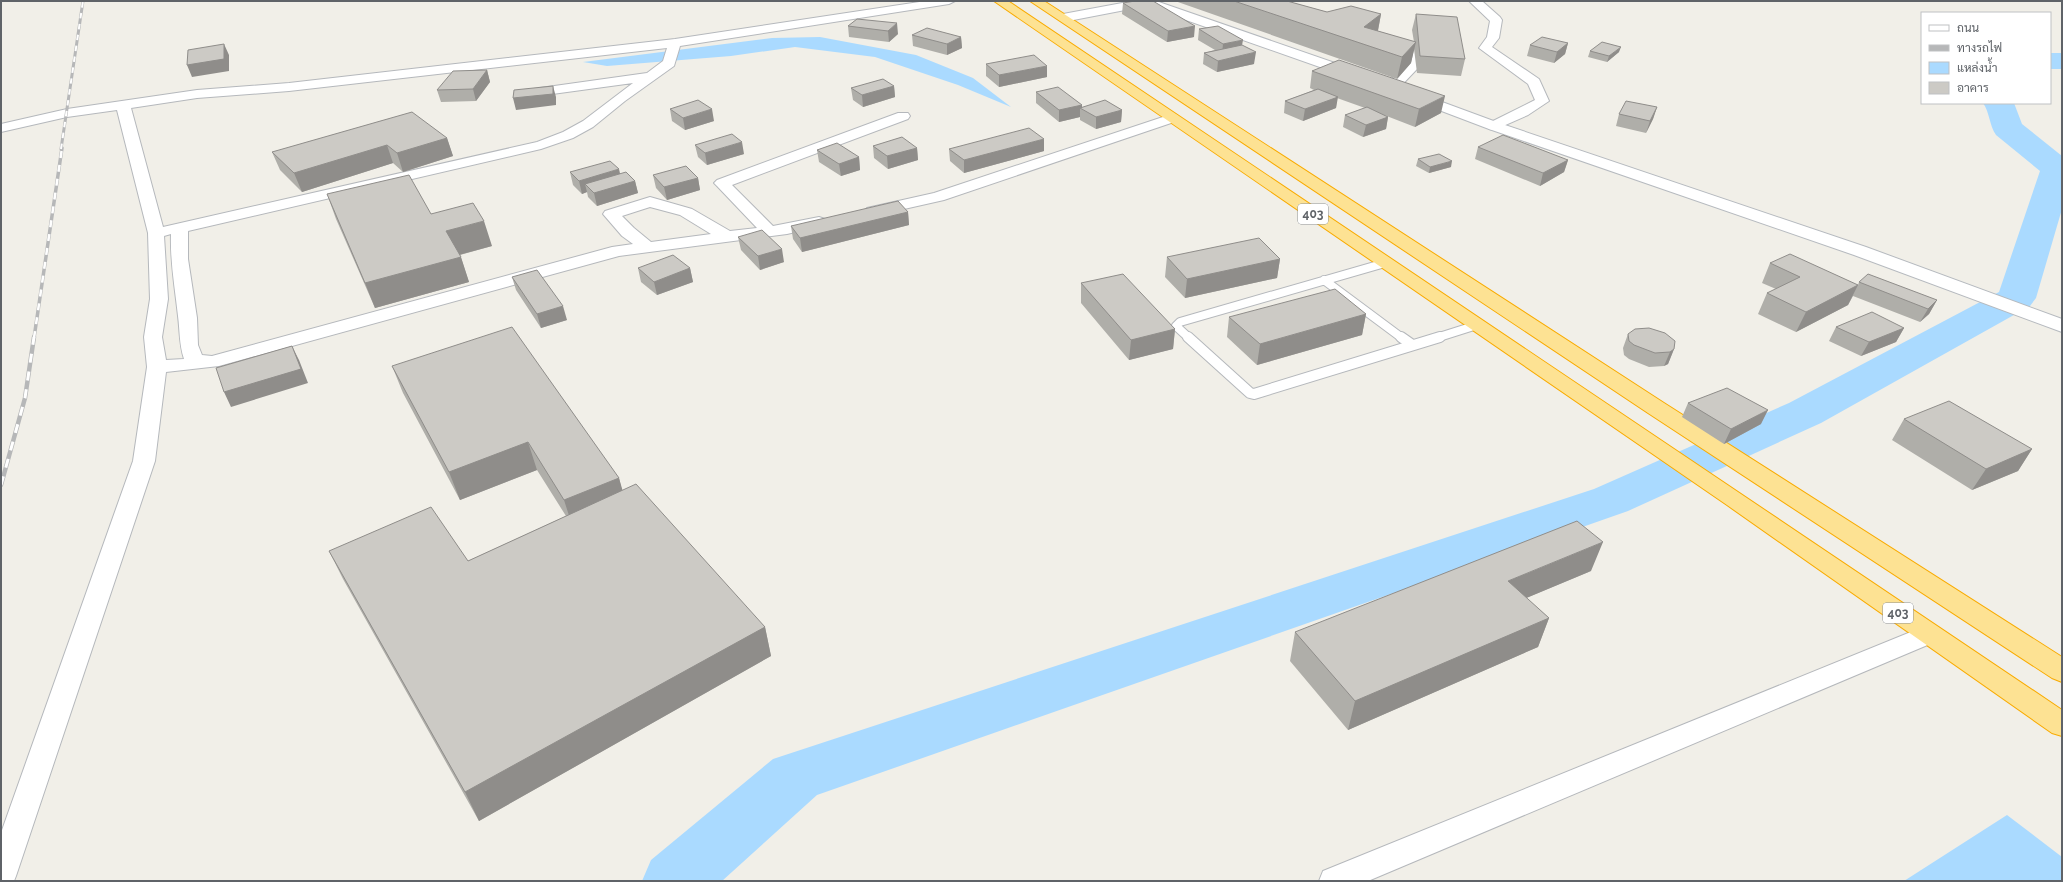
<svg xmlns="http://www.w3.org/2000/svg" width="2063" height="882" font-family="Raleway,Sarabun,sans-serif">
	<rect width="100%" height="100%" fill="#f1efe8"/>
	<path fill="#aadaff" d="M820,37L916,55L973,78L1011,107L958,85L875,57L795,47L731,56L607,66L583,62L772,38Z
		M2007,815L2062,857V881H1904Z"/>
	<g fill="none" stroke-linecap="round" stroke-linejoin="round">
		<path fill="#aadaff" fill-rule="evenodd" d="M2050,53H2062V69H2050Z
			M1983,103H2014L2022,124L2062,156V209L2036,298L2030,306L1821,423L1628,511L817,795L722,881H642L651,860L773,759L1594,489L1789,403L1999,292L2040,171L1996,135C1989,125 1990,113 1983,103Z"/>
		<g stroke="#b5b8bc" stroke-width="10">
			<path id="lane-far1" d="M1324,280L1402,338
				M1189,338L1176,326L1180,322L1385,263
				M1436,338L1477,325"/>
		</g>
		<g stroke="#b5b8bc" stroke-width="12">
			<path id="lane" d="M1188,337L1250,393L1254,394L1440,337
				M1401,337L1411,344"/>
		</g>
		<g stroke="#b5b8bc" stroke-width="2">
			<path id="street" d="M926,1H955L949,4L680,46L674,66L625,101L593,127L573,138L541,149L188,231V259L197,318L198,345L202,355L212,356L612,247L633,244L622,236L603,214L605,211L650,197L692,209L730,231L757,228L717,186L714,183L717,180L898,113H908L910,116L908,119L732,185L773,226L819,217L825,219L827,222L825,225L787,234L619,256L219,366L166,372L155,461L16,876L14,881H1V833L133,461L147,367L144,337L150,299L148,233L117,110L67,117L1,132V124L67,109L197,90L289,83L675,39ZM667,48L663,61L647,73L540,88L538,91L540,94L545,95L633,83L583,121L563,132L537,142L163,227L131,108L197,98L289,91ZM650,207L680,215L711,234L651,242L634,228L622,216ZM171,234C170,262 175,288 178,316C180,331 179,344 184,359L166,360L162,337L168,299L164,236Z
				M1469,1H1482L1500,17L1502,20L1499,38L1492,47L1539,79L1549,101L1528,115L1494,130L1489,129L1487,126L1489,123L1535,100L1528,84L1479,48L1487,37L1490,21Z
				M1412,44L1418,48L1419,64L1418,68L1397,90H1387L1385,87L1387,84L1405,66L1406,48Z
				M1172,114L1177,115L1179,118L1177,121L944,200L873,216L867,214L865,211L867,208L934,193Z
				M1928,625L1937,627L1941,634L1937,641L1368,881H1319L1323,871Z"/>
		</g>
		<g stroke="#b6babf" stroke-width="2">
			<path id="secondary" d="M1133,1H1156L1361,72L1363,75L1361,78H1351L1146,6L1063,22L1057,18L1063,14Z
				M1415,92L1499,123L1866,247L2062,319V332L1854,255L1489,129L1410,99L1408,96L1410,93Z"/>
		</g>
		<g stroke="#f9ab00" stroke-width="2">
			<path id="highway" d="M994,1H1008L2062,710V736L2052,733L1727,505Z
				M1030,1H1044L1664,403L2062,657V682L2052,678L1648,413Z"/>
		</g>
		<use href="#lane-far1" stroke="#fff" stroke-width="8"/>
		<use href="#lane" stroke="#fff" stroke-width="10"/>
		<use href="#street" fill="#fff" fill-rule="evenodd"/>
		<use href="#secondary" fill="#fff" fill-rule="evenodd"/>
		<use href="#highway" fill="#fde293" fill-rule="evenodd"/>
		<g stroke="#b6b7b8" stroke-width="3">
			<path id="rail-far2" d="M61,149L83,1"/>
		</g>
		<g stroke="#b6b7b8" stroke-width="3.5">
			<path id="rail-far1" d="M34,338L62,148"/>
		</g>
		<g stroke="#b6b7b8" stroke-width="4.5">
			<path id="rail" d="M1,485L25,398L34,337"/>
		</g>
		<use href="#rail-far2" stroke="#fff" stroke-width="2" stroke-dasharray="5.5" stroke-linecap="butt"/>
		<use href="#rail-far1" stroke="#fff" stroke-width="2.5" stroke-dasharray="7" stroke-linecap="butt"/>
		<use href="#rail" stroke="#fff" stroke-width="3" stroke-dasharray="9" stroke-linecap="butt"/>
	</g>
	<path fill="#afaea9" d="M1175,1H1290V2L1327,12L1381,14L1378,31L1414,42L1412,30L1416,14L1465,59L1461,76L1417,73L1414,49L1411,63L1397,79Z
		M1123,3L1194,37L1167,42L1122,14Z
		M857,19L898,34L889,42L849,37L848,26Z
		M1199,29L1242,45L1254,64L1217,72L1203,64L1204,53L1215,50L1198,40Z
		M912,35L961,37L962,48L947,55L913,46Z
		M1568,43L1565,54L1554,63L1527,56L1530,45Z
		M1590,51L1619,52L1607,62L1588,57Z
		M986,64L1047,77L999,87L986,76Z
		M487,70L490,82L476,101L441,102L437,90Z
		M1312,71L1441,113L1415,127L1384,115L1388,117L1386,129L1363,137L1343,127L1345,115L1365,108L1337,98L1336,108L1303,121L1284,113L1285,101L1314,90L1310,88Z
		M894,86L895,97L863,107L853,100L851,88Z
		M1036,92L1082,105V107L1122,110L1121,122L1096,129L1080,120V117L1059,122L1036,103Z
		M1657,107L1653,119L1646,133L1616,126L1619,114Z
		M670,109L714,121L685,130L672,121Z
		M447,138L453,156L403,172L393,163L302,192L280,170L272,152Z
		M695,145L744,154L707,165L698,157Z
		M873,146L917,148L918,160L888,169L874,158Z
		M1478,147L1568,160L1564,172L1540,186L1475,159Z
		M949,149L1044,151L964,173L950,161Z
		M817,150L859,157L860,170L841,176L819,162Z
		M1418,159L1451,167L1429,173L1416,166Z
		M570,172L620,174L635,181L638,193L597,206L588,197L587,192L582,194L573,185Z
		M653,175L698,178L700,190L667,200L656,188Z
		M327,194L431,214L492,246L460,255L469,282L375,308L336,219Z
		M908,212L909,225L802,252L793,239L791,226Z
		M738,237L784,262L760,270L741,250Z
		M1167,257L1280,259L1277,278L1185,298L1165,277Z
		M1770,263L1858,285L1859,282L1937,300L1929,314L1920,322L1853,296L1848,305L1796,332L1758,314L1767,293L1776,289L1762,283Z
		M638,268H690L693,282L657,295L641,282Z
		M512,277L567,320L541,328L516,290Z
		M1081,283L1175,329L1173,349L1129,360L1081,303Z
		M1366,314L1362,335L1257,365L1227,337L1229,317Z
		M1836,327L1904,328L1896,342L1861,356L1829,341Z
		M1628,334L1674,349L1668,364L1664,366L1649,367L1629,359L1624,355L1623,348Z
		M392,366L619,478L622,491L765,627L771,656L479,821L343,579L329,551L468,561L566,516L537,470L460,500L403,393Z
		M1688,403L1761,424L1724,444L1682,417Z
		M1904,419L2032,449L2018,471L1972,490L1892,440Z
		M1591,571L1526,598L1549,618L1538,647L1348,730L1290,661L1295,632Z"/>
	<path fill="#8f8d8a" d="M1381,14L1377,35L1364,27Z
		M897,23L898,34L889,42L888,31Z
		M1195,26L1194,37L1167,42L1168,31Z
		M961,37L962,48L947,55V44Z
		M1243,40L1241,51L1222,55L1223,44Z
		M1416,42L1411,63L1397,79L1402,57Z
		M1568,43L1565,54L1554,63L1557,52Z
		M224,44L229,55V71L192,77L187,65Z
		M1621,47L1619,52L1607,62L1609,56Z
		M1256,52L1254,64L1217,72L1218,61Z
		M1047,66V77L999,87V75Z
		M487,70L490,82L476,101L473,89Z
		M553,86L556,97V105L516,110L513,98Z
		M894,86L895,97L863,107L862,95Z
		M1445,96L1441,113L1415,127L1419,109Z
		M1338,97L1336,108L1303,121L1305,109Z
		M1082,105V109L1080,108V117L1059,122V110Z
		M1657,107L1653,119L1646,133L1650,121Z
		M712,109L714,121L685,130L683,118Z
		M1122,110L1121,122L1096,129V117Z
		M1388,117L1386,129L1363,137L1366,125Z
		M447,138L453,156L403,172L397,153Z
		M1044,139V151L964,173V160Z
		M742,142L744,154L707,165L705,153Z
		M387,145L393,163L302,192L294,173Z
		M917,148L918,160L888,169L887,156Z
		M859,157L860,170L841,176L839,164Z
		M1568,160L1564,172L1540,186L1543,173Z
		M1452,161L1451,167L1429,173L1430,167Z
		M619,169L622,182L585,184L587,192L582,194L579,181Z
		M698,178L700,190L667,200L664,187Z
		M635,181L638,193L597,206L594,193Z
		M908,212L909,225L802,252L800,238Z
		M484,221L492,246L455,256L446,231Z
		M782,249L784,262L760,270L758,256Z
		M461,257L469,282L375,308L365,283Z
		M1280,259L1277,278L1185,298L1187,279Z
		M690,268L693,282L657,295L654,282Z
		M1858,285L1848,305L1796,332L1806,312Z
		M1937,300L1929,314L1920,322L1928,309Z
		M563,306L567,320L541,328L537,314Z
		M1366,314L1362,335L1257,365L1260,344Z
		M1904,328L1896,342L1861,356L1869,342Z
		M1175,329L1173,349L1129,360L1131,340Z
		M292,346L299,360L308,383L231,407L224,392Z
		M1674,349L1668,364L1664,366L1670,352Z
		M1768,410L1761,424L1724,444L1731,429Z
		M528,442L537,470L460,500L449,472Z
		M2032,449L2018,471L1972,490L1986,469Z
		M619,478L627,506L573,528L564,500Z
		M1603,542L1591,571L1498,610L1508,581Z
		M1549,618L1538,647L1348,730L1355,701Z
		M765,627L771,656L479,821L465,792Z"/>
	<path fill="#cccac5" stroke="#8f8d8a" d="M1135,1H1153L1195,26L1168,31L1123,3Z
		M1234,1H1287L1327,12L1351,6L1381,14L1364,27L1416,42L1402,57Z
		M1416,14L1457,17L1465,59L1420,56Z
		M857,19L897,23L888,31L848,26Z
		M1218,26L1243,40L1223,44L1199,29Z
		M927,28L961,37L947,44L912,35Z
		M1542,37L1568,43L1557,52L1530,45Z
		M1602,42L1621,47L1609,56L1590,51Z
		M224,44V59L187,65L188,50Z
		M1242,45L1256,52L1218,61L1204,53Z
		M1034,55L1047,66L999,75L986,64Z
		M1339,60L1445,96L1419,109L1312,71Z
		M487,70L473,89L437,90L453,71Z
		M883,79L894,86L862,95L851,88Z
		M553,86V94L513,98L514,90Z
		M1058,87L1082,105L1059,110L1036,92Z
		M1318,89L1338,97L1305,109L1285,101Z
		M698,100L712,109L683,118L670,109Z
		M1105,100L1122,110L1096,117L1080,108Z
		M1626,101L1657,107L1650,121L1619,114Z
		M1367,107L1388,117L1366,125L1345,115Z
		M412,112L447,138L397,153L387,145L294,173L272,152Z
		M1029,128L1044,139L964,160L949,149Z
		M732,134L742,142L705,153L695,145Z
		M1503,135L1568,160L1543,173L1478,147Z
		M902,137L917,148L887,156L873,146Z
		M837,143L859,157L839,164L817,150Z
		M1439,154L1452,161L1430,167L1418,159Z
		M610,161L619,169L579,181L570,172Z
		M686,166L698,178L664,187L653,175Z
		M626,172L635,181L594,193L585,184Z
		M409,175L431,214L473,203L484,221L446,231L461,257L365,283L327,194Z
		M898,201L908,212L800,238L791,226Z
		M762,230L782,249L758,256L738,237Z
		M1259,238L1280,259L1187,279L1167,257Z
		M1790,254L1858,285L1806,312L1767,293L1800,277L1770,263Z
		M673,255L690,268L654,282L638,268Z
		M537,270L563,306L537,314L512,277Z
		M1123,274L1175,329L1131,340L1081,283Z
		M1868,274L1937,300L1928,309L1859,282Z
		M1335,289L1366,314L1260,344L1229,317Z
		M1872,312L1904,328L1869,342L1836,327Z
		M512,327L619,478L564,500L528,442L449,472L392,366Z
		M1649,328L1665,333L1675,341L1674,349L1670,352L1655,353L1634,345L1629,341L1628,334L1635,329Z
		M292,346L301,369L224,392L216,368Z
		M1727,388L1768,410L1731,429L1688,403Z
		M1949,401L2032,449L1986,469L1904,419Z
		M636,484L765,627L465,792L329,551L431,507L468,561Z
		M1577,521L1603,542L1508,581L1549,618L1355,701L1295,632Z"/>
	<g text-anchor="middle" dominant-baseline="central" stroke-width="3" stroke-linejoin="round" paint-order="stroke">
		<g fill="#fff" stroke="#8f9295" stroke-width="1">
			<rect x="1298" y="204" width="30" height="20" rx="3"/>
			<rect x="1883" y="603" width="30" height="20" rx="3"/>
		</g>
		<g font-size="12" font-weight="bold" fill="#5f6368">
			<text x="1313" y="214">403</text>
			<text x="1898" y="613">403</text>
		</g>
	</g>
	<rect width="2063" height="882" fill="none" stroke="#5f6368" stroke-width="4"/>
	<rect x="1921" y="12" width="130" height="92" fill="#ffffff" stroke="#bfc1c3"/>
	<rect x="1929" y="25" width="20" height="6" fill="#ffffff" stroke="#bfc1c3"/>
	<text x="1957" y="32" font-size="12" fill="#5f6368">ถนน</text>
	<rect x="1929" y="45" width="20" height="6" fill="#b6b7b8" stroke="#bfc1c3"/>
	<text x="1957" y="52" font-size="12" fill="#5f6368">ทางรถไฟ</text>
	<rect x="1929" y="62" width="20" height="12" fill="#aadaff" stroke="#bfc1c3"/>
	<text x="1957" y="72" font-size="12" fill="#5f6368">แหล่งน้ำ</text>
	<rect x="1929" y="82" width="20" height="12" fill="#cccac5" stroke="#bfc1c3"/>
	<text x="1957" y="92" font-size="12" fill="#5f6368">อาคาร</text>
</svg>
